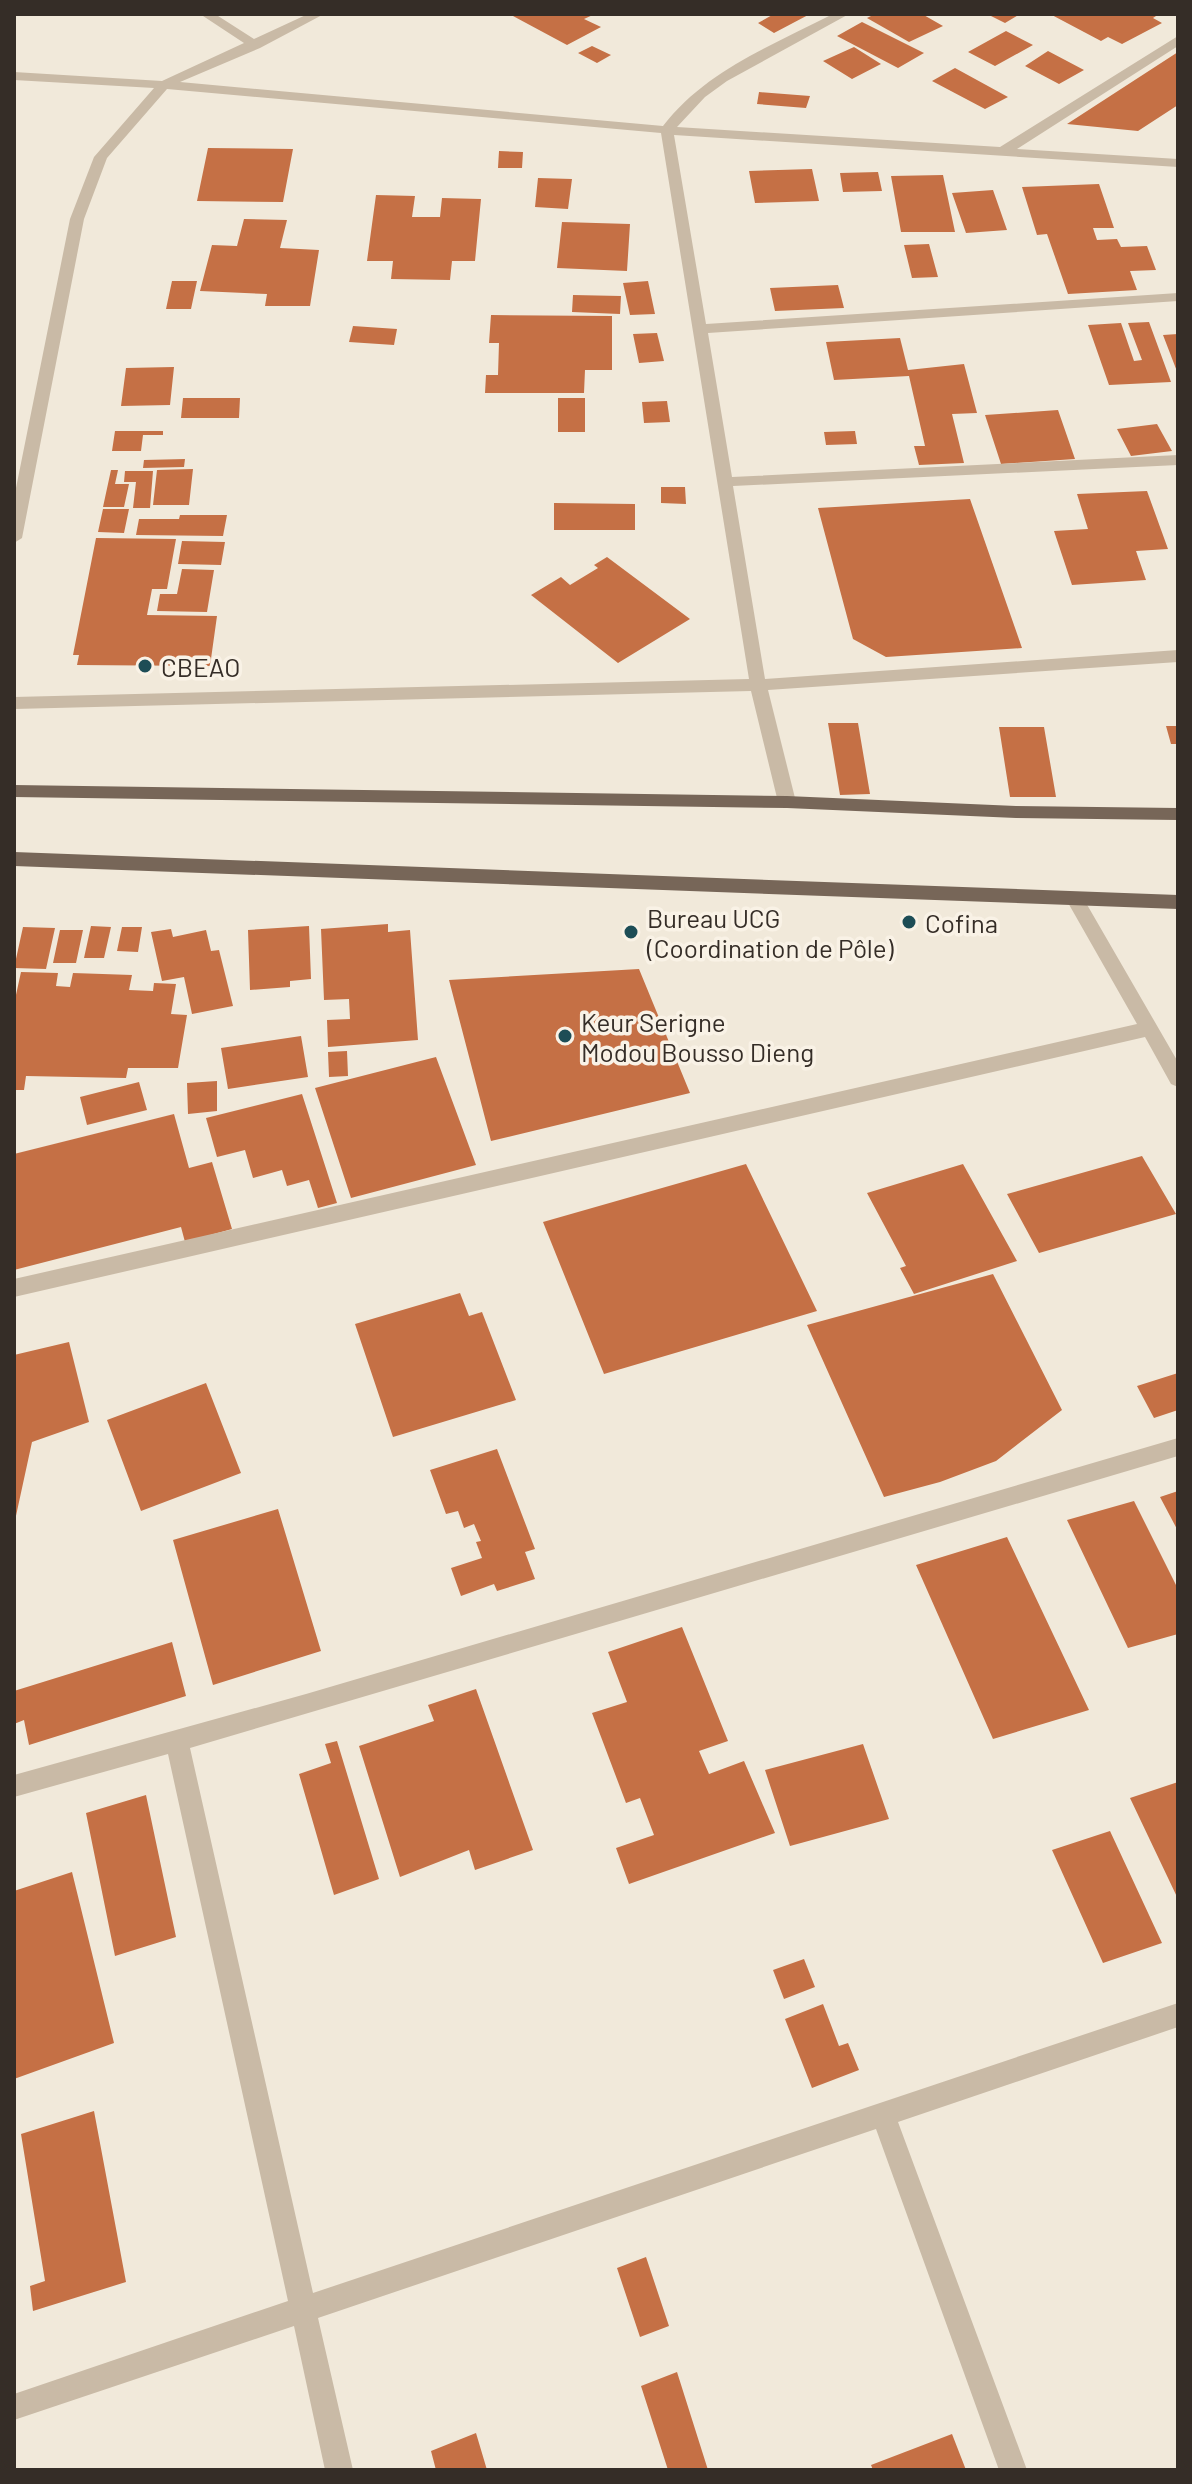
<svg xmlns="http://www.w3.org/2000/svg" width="1192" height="2484" font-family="Barlow,sans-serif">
	<rect width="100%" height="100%" fill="#f1e9da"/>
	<path fill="#c57045" d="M516,14H595L584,19L601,27L567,45L513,16Z
		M774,14H810L774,33L758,23Z
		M875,14H922L943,26L909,42L867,18Z
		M987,14H1020L1005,23Z
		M1050,14H1159L1153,18L1162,23L1122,44L1108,37L1101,41Z
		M862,22L924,53L898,68L837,36Z
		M1006,31L1033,45L995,66L968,52Z
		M592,46L611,55L597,63L578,53Z
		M854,47L881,64L852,79L823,61Z
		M1048,51L1084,70L1059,84L1025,66Z
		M1178,52V105L1138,131L1067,124Z
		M955,68L1008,97L985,109L932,81Z
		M759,92L810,96L806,108L757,104Z
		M208,148L293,149L283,202L197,201Z
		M499,151L523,152L522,168H498Z
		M812,169L819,201L755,203L749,171Z
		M878,172L882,191L843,192L840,173Z
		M943,175L955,232H901L891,176Z
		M538,178L572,179L568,209L535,207Z
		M1099,184L1114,228H1093L1097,240L1117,239L1121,247L1147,246L1156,270L1130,271L1137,290L1068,294L1047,234L1037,235L1022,187Z
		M993,190L1007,230L966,233L952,193Z
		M376,195L415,196L412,217H440L442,198L481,199L475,261H452L450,280L391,279L393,261H367Z
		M244,219L287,220L280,248L319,250L310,306H265L267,294L200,291L212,245L237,246Z
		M562,222L630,224L627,271L557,268Z
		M929,244L938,277L912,278L904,245Z
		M172,281H197L191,309H166Z
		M648,281L655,314L630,315L623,283Z
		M838,285L844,308L775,311L770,288Z
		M573,295L621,296L620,314L572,312Z
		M491,315L612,316V370H585L584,393H485L486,375H498L499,343H489Z
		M1149,322L1171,382L1109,385L1088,325L1121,323L1134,361L1142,360L1128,323Z
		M353,326L397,329L394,345L349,342Z
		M657,333L664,361L639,363L633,334Z
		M1178,334V374L1163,335Z
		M900,338L908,370L964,364L977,413L952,414L964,463L919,465L914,446H925L909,376L834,380L826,342Z
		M174,367L170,405L121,406L126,368Z
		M183,398H240L239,418H181Z
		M558,398H585V432H558Z
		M667,401L670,422L644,423L642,402Z
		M1058,410L1075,459L1001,464L985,415Z
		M1157,424L1172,451L1131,456L1117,429Z
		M115,431H163V435H143L141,451H112Z
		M855,431L857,444L826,445L824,432Z
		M185,459L184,467L143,468L144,460Z
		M193,469L189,505H153L157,470Z
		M111,470H118L115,484H129L124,507H103Z
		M125,471H153L150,508H133L136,482H124Z
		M661,487H685L686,504L661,503Z
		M1147,491L1168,549L1136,551L1146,580L1072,585L1054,531L1088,529L1077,494Z
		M970,499L1022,648L886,657L853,639L818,508Z
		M554,503L635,504V530H554Z
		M103,509H129L124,533L98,532Z
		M180,515H227L223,536L136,535L139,519H179Z
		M96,538L176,539L167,589H152L147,615L217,616L210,666L77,665L79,655H73Z
		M182,541L225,542L221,565L178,564Z
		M607,557L690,619L618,663L531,595L561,577L570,585L598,568L594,565Z
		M182,569L214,570L207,612L157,611L160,594H177Z
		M828,723H858L870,794L840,795Z
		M1166,726H1178V744H1171Z
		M999,727H1044L1056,797H1010Z
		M388,924V932L410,930L418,1040L328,1047L327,1020L350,1019L349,999L324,1000L321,929Z
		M91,926L111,927L104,958H84Z
		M309,926L311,979L290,981V987L250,990L248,930Z
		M23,927L55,928L46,969L14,968Z
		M122,927H142L138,952L117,951Z
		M171,929L173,937L206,930L211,951L219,950L233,1006L192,1014L184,977L162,981L151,932Z
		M60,930H83L76,963H53Z
		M639,969L690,1093L491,1141L449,980Z
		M21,972L58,973L56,986L70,987L73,973L132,975L129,990L153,991L154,983L176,984L171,1014L187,1015L178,1068H128L126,1078L26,1076L24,1090H14V1004Z
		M301,1036L308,1077L228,1089L221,1048Z
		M347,1051L348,1076L329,1077L328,1052Z
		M436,1057L476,1165L351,1198L315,1088Z
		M217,1081V1111L188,1114L187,1083Z
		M139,1082L147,1110L87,1125L80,1097Z
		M302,1094L337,1203L318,1208L309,1180L287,1186L282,1170L253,1178L245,1150L217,1157L206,1118Z
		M174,1114L189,1168L212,1162L232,1229L185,1242L181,1227L14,1270V1154Z
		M1142,1156L1176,1214L1039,1253L1007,1194Z
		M746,1164L817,1311L604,1374L543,1222Z
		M963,1164L1017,1261L914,1294L900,1268L906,1266L867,1193Z
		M993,1274L1062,1410L996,1461L940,1482L884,1497L807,1325Z
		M460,1293L469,1316L482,1312L516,1400L393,1437L355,1324Z
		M69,1342L89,1422L32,1442L14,1525V1355Z
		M1178,1373V1410L1154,1418L1137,1386Z
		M206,1383L241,1473L141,1511L107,1420Z
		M497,1449L535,1549L525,1552L535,1579L497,1591L494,1584L461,1596L451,1568L482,1558L476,1542L481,1541L474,1524L464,1528L458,1511L446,1514L430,1470Z
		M1178,1491V1531L1160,1497Z
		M1134,1501L1178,1589V1634L1128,1648L1067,1520Z
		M278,1509L321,1651L213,1685L173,1540Z
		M1007,1537L1089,1710L993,1739L916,1565Z
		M682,1627L728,1741L699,1751L709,1774L744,1761L775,1833L629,1884L616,1848L654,1835L640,1798L626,1803L592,1713L627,1702L608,1652Z
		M172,1642L186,1696L29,1745L24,1720L14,1724V1691Z
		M476,1689L533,1850L475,1870L469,1850L400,1877L359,1746L434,1721L428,1705Z
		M337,1741L379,1879L334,1895L299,1774L331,1763L325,1744Z
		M863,1744L889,1819L790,1846L765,1770Z
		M1178,1782V1899L1130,1798Z
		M146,1795L176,1937L115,1956L86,1813Z
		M1110,1831L1162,1943L1103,1963L1052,1850Z
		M72,1872L114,2043L14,2079V1891Z
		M804,1959L815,1987L784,1999L773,1970Z
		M823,2004L839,2046L848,2043L859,2070L812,2088L785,2019Z
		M94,2111L126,2282L33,2311L30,2286L45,2281L21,2134Z
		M646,2257L669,2326L640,2337L617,2268Z
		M677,2372L708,2470H668L641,2386Z
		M476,2433L487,2470H436L431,2451Z
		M952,2434L966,2470H873L871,2465Z"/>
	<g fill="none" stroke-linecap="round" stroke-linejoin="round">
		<path fill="#c9baa6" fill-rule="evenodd" d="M200,14H215L254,39L308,14H324L260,48L180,82L663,126C706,70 773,45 833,14H849L727,81L705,97L677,127L1000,147L1178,36V46L1017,149L1178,159V167L674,135L706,324L1178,293V301L708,333L732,477L1178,455V465L733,486L765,679L1178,650V662L768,690L796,802L787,808L778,802L751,691L14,709V697L749,679L661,133L167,89L107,158L84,219L22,538L14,543V498L70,219L94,157L154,88L14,80V72L162,81L244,43Z
			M1076,894L1082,896L1178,1062V1087L1171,1084L1145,1037L14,1297V1279L1137,1024L1067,901Z
			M1178,1438V1456L190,1748L313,2293L1178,2003V2027L898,2122L1027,2470H999L876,2129L318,2318L353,2470H325L294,2326L14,2420V2394L288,2301L168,1754L14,1797V1775L306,1694Z"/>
		<path fill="#776658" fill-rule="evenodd" d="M14,785L787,796L1016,806L1178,808V820L1016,818L787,808L14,797Z
			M14,852L1178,895V909L14,866Z"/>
	</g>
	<g fill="#1d4d56" stroke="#f9f2e6" stroke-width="3">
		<circle cx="145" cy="666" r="8"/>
		<circle cx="909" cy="922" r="8"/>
		<circle cx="631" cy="932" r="8"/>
		<circle cx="565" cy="1036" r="8"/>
	</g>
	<g text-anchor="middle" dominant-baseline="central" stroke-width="7" stroke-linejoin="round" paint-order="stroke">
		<g font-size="26" fill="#352d27" stroke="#f9f2e6" text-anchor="start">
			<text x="161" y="666">CBEAO</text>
			<text x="647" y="917">Bureau UCG<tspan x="647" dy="30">(Coordination de Pôle)</tspan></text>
			<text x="925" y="922">Cofina</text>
			<text x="581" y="1021">Keur Serigne<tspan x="581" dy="30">Modou Bousso Dieng</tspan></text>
		</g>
	</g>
	<rect width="1192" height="2484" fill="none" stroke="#352d27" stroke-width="32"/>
</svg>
